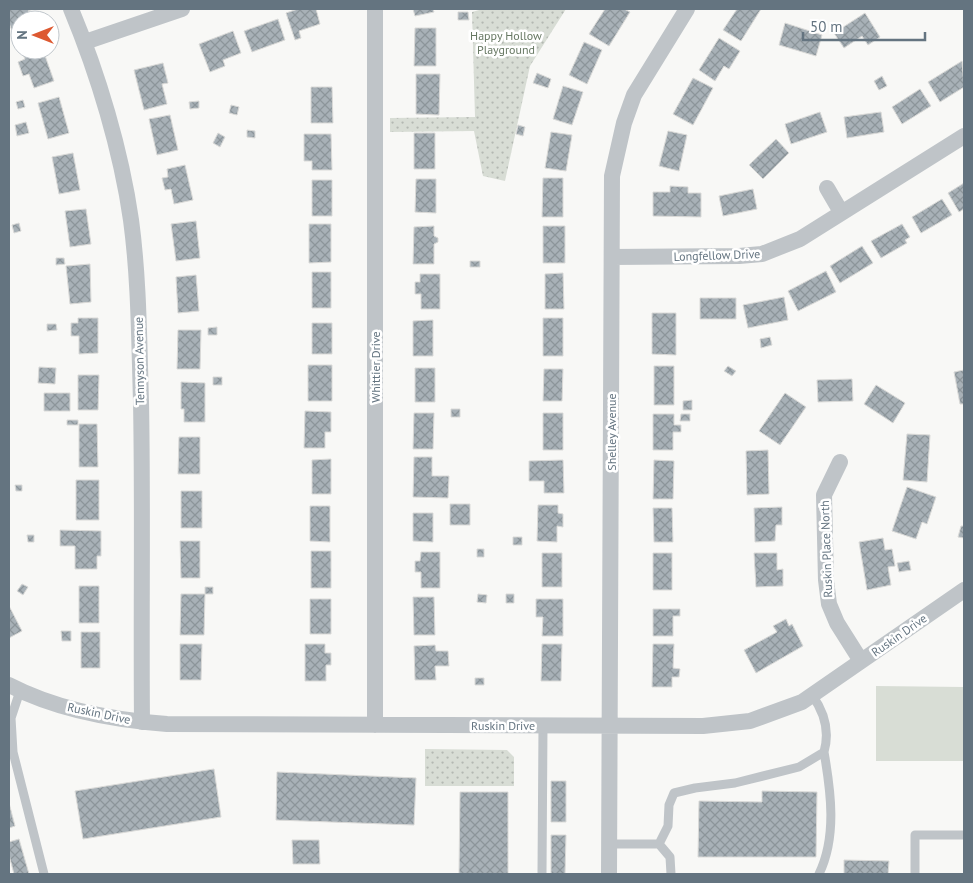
<svg xmlns="http://www.w3.org/2000/svg" width="973" height="883" font-family="'PT Sans',sans-serif">
	<defs>
		<pattern id="park-dots" width="8" height="8" patternUnits="userSpaceOnUse" patternTransform="scale(1.25)"><rect width="8" height="8" fill="#d8ddd5"/><path d="M2 2h.1M6 6h.1" fill="none" stroke="#b3b8b2" stroke-width="1.8" stroke-linecap="round"/></pattern>
		<pattern id="building-cross-hatch" width="8" height="8" patternUnits="userSpaceOnUse" patternTransform="scale(1.25)"><rect width="8" height="8" fill="#a8b1b7"/><path d="M0 0l8 8M0 8l8-8" fill="none" stroke="#8c959a"/></pattern>
	</defs>
	<rect width="100%" height="100%" fill="#f8f8f6"/>
	<path fill="#d8ddd5" d="M876,686L964,687V761H876Z"/>
	<path fill="url(#park-dots)" d="M483,9H566L530,66L505,181L483,176L474,131L390,132V118L475,117L472,12Z
		M425,749L507,750L514,757V786H425Z"/>
	<path fill="url(#building-cross-hatch)" stroke="#dadad8" d="M9,9H33L28,11L32,20H20V34L14,36L9,23Z
		M298,9H316L320,24L299,31L301,38L295,40L286,13Z
		M413,9H433L434,12L415,16Z
		M605,9H624L630,12L609,46L589,34Z
		M737,9H761L741,41L723,30Z
		M458,12H468L469,20H458Z
		M865,13L880,37L868,45L862,36L844,48L834,33Z
		M278,19L285,40L252,52L244,31Z
		M785,23L822,35L816,56L779,45Z
		M415,28H436V66H414Z
		M233,31L241,53L223,60L225,66L210,72L199,44Z
		M719,38L740,51L729,69L724,66L715,81L699,70Z
		M584,42L602,50L587,84L569,75Z
		M21,50H43L54,81L34,88L29,74L23,76L18,62L25,59Z
		M962,61L964,87L940,102L928,82Z
		M163,63L168,83L162,84L167,104L144,110L134,70Z
		M537,73L551,79L548,88L533,83Z
		M416,74H440L439,115L416,114Z
		M882,76L887,86L879,90L874,81Z
		M693,78L713,88L693,125L673,114Z
		M563,86L583,92L572,125L553,119Z
		M311,87H332L333,123H311Z
		M920,89L931,106L902,124L892,107Z
		M59,97L69,133L48,139L38,103Z
		M23,100L25,107L18,109L16,102Z
		M199,101V108L190,109L189,102Z
		M231,105L239,107L237,115L229,113Z
		M820,112L827,132L791,144L785,124Z
		M881,112L884,132L847,138L844,117Z
		M170,115L178,150L157,155L149,119Z
		M26,122L29,133L17,136L15,125Z
		M518,125L525,127L523,136L516,134Z
		M247,130L255,131V138L247,137Z
		M668,131L687,135L679,171L659,166Z
		M551,132L572,135L566,171L545,168Z
		M218,133L225,137L220,147L213,143Z
		M414,133H435V169H414Z
		M304,134H331L332,170H312V161H304Z
		M776,139L789,153L763,179L749,165Z
		M73,153L80,190L59,194L52,157Z
		M185,165L193,200L174,204L171,189L165,190L162,178L168,177L167,169Z
		M543,178H563V217H542Z
		M416,179H436V213L415,212Z
		M312,180H332V216H312Z
		M964,183V209L959,212L948,193Z
		M670,186L688,187V193H701V217L653,216V192H670Z
		M753,189L757,209L723,216L719,196Z
		M942,199L952,215L921,233L912,217Z
		M86,209L91,244L70,247L65,211Z
		M196,221L200,258L176,261L171,224Z
		M19,223L21,231L14,233L12,225Z
		M309,224H331V262L309,263Z
		M902,224L910,237L905,240L907,243L881,258L871,241Z
		M434,226V236L438,238V242L434,244V264H413L414,227Z
		M543,226H565V263H543Z
		M862,246L873,263L840,283L830,266Z
		M56,258H64L65,264L56,265Z
		M470,261H480V267H470Z
		M90,264L91,302L70,304L66,266Z
		M826,271L836,292L798,311L788,291Z
		M312,272H331V308H312Z
		M563,273L564,309H545V274Z
		M420,274H440V309H421V294H415V282H420Z
		M196,275L199,311L178,313L176,277Z
		M784,297L788,320L748,328L743,305Z
		M700,298H736V319H700Z
		M652,313H676V355L652,354Z
		M78,318H98V353L79,354V336H71V323H78Z
		M543,318H563V356H543Z
		M433,320V356H413V321Z
		M312,323H332V354H312Z
		M47,324H56L57,330L47,331Z
		M217,327V335H208V328Z
		M178,330H201L200,369H177Z
		M770,337L772,345L761,348L760,339Z
		M308,365H332V401H308Z
		M654,366H674V405H654Z
		M728,366L736,371L732,376L724,371Z
		M39,367L56,368L55,384L38,383Z
		M415,368H435V402H415Z
		M544,369H563L562,401H543Z
		M964,370V404H960L954,372Z
		M78,375H99L98,410H78Z
		M213,377H222V385H213Z
		M852,379L853,401L818,402L817,380Z
		M181,382L205,383V422H184V409H181Z
		M876,385L905,403L893,423L864,404Z
		M44,393H70V411H44Z
		M785,393L806,407L780,445L759,431Z
		M692,400V410H683V401Z
		M451,409H460V417H451Z
		M305,411L331,412V432H325V448H304Z
		M414,413H434L433,449H413Z
		M543,413H563V450H543Z
		M653,414H674V425H681V432H673V450H653Z
		M681,414H690V421H680Z
		M67,420H78V425H67Z
		M79,424H97L98,467H79Z
		M907,434L930,435L927,482L903,480Z
		M179,437H200V474H178Z
		M768,450L769,494L747,495L746,451Z
		M414,457H432V476H449L448,498L413,497Z
		M331,459V494H312V460Z
		M563,460L564,493H544V481H529V461Z
		M654,460L674,461L673,499H653Z
		M76,480H99V520H76Z
		M15,485H22V491H16Z
		M907,487L936,497L927,524L922,522L916,539L892,531Z
		M181,491H202V528H181Z
		M450,504H470V525H450Z
		M538,505H558V513L563,514V527L557,526V542L537,541Z
		M310,506H330V542L310,541Z
		M782,507V525H776L775,541L755,542L754,508Z
		M653,508H672L673,542H654Z
		M413,513H433V542L413,541Z
		M961,526H964V538L958,537Z
		M60,530L101,531V556H97V569H75V546H60Z
		M27,535H34V542H28Z
		M513,537H522V545H513Z
		M883,538L885,550L892,549L895,566L888,567L891,585L867,590L859,542Z
		M180,541H200V578H181Z
		M477,549H484V557H477Z
		M311,551H331V588H311Z
		M421,552H440V588H421V572H415V561H420Z
		M542,553H562V587H542Z
		M653,553H672V590H653Z
		M754,553H777V570L783,569V586L756,587Z
		M909,561L911,570L899,572L897,563Z
		M22,584L28,587L23,595L17,591Z
		M79,586H99V623H79Z
		M205,587H213V594H205Z
		M181,594H205L204,635H180Z
		M478,594L487,595L486,603L477,602Z
		M506,594H514V603H506Z
		M413,597H434L435,635H414Z
		M310,599H331V634H310Z
		M536,599H563V636H542L543,617H536Z
		M9,606L22,631L9,638Z
		M653,609H680V616H673V636H653Z
		M786,619L789,626L792,624L803,646L756,673L744,650L777,632L773,626Z
		M61,631H71V641H62Z
		M81,632H100V668H81Z
		M180,644H202L201,680H180Z
		M305,644H325V653H331V665H326V681H305Z
		M542,644H562L561,681H541Z
		M653,644H674L673,668L680,669L679,677H672V687H652Z
		M435,645L436,651H448L449,666H435L436,680H415L414,646Z
		M475,678H484V685H475Z
		M214,769L221,817L83,839L75,791Z
		M277,772L416,778L414,825L276,820Z
		M551,781H566V822H551Z
		M762,791L817,792L816,857H698L699,801L762,802Z
		M460,792H508V874H459Z
		M9,803L15,826L9,828Z
		M551,835H566L565,874H551Z
		M19,839L29,874H14L9,855V842Z
		M292,840H319L320,864H293Z
		M844,860L889,861L888,874H844Z"/>
	<g fill="none" stroke-linecap="round" stroke-linejoin="round">
		<path stroke="#bfc4c8" stroke-width="9" d="M20,691L11,718L13,752L44,874
			M609,844H659L668,826L669,805L674,793L695,788L735,783L799,767L824,752C830,731 825,713 812,695
			M659,844L670,857L671,874
			M542,874L543,726
			M819,874C837,837 831,792 824,752
			M915,874V835H964"/>
		<path stroke="#bfc4c8" stroke-width="16" d="M71,9C98,74 121,150 131,220C139,279 139,340 141,401C143,508 141,615 142,722
			M85,42L182,9
			M827,188L841,212
			M612,257L739,256L762,254L800,239L964,136
			M840,462L824,495L826,580L829,604L837,623L861,661
			M9,685C57,710 113,720 167,724L703,726L750,721L802,702L964,590
			M375,725V9
			M609,874L612,176L624,123L634,95L687,9"/>
	</g>
	<g text-anchor="middle" dominant-baseline="central" stroke-width="5" stroke-linejoin="round" paint-order="stroke">
		<g font-size="12" fill="#677863" stroke="#fff">
			<text x="506" y="35">Happy Hollow<tspan x="506" dy="14">Playground</tspan></text>
		</g>
		<g font-size="12" fill="#647480" stroke="#fff">
			<text transform="translate(717 255) rotate(-2)">Longfellow Drive</text>
			<text transform="translate(139 361) rotate(-91)">Tennyson Avenue</text>
			<text transform="translate(375 367) rotate(-90)">Whittier Drive</text>
			<text transform="translate(611 432) rotate(-90)">Shelley Avenue</text>
			<text transform="translate(826 549) rotate(-92)">Ruskin Place North</text>
			<text transform="translate(899 635) rotate(-35)">Ruskin Drive</text>
			<text transform="translate(99 713) rotate(12)">Ruskin Drive</text>
			<text x="503" y="725">Ruskin Drive</text>
		</g>
	</g>
	<rect width="973" height="883" fill="none" stroke="#647480" stroke-width="20"/>
	<g transform="translate(35 35) rotate(270)"><circle r="24" fill="#ffffff" stroke="#c1c7cc"/>
	<path d="M0-4L9 19L0 12L-9 19Z" fill="#dd5931"/>
	<text y="-8" font-size="14" font-weight="bold" text-anchor="middle" fill="#647480">N</text>
	</g>
	<path d="M803 32v8h122v-8" fill="none" stroke="#647480" stroke-width="2.5"/>
	<text x="810" y="32" font-size="15" fill="#647480" stroke="#ffffff" stroke-width="4" paint-order="stroke">50 m</text>
</svg>
